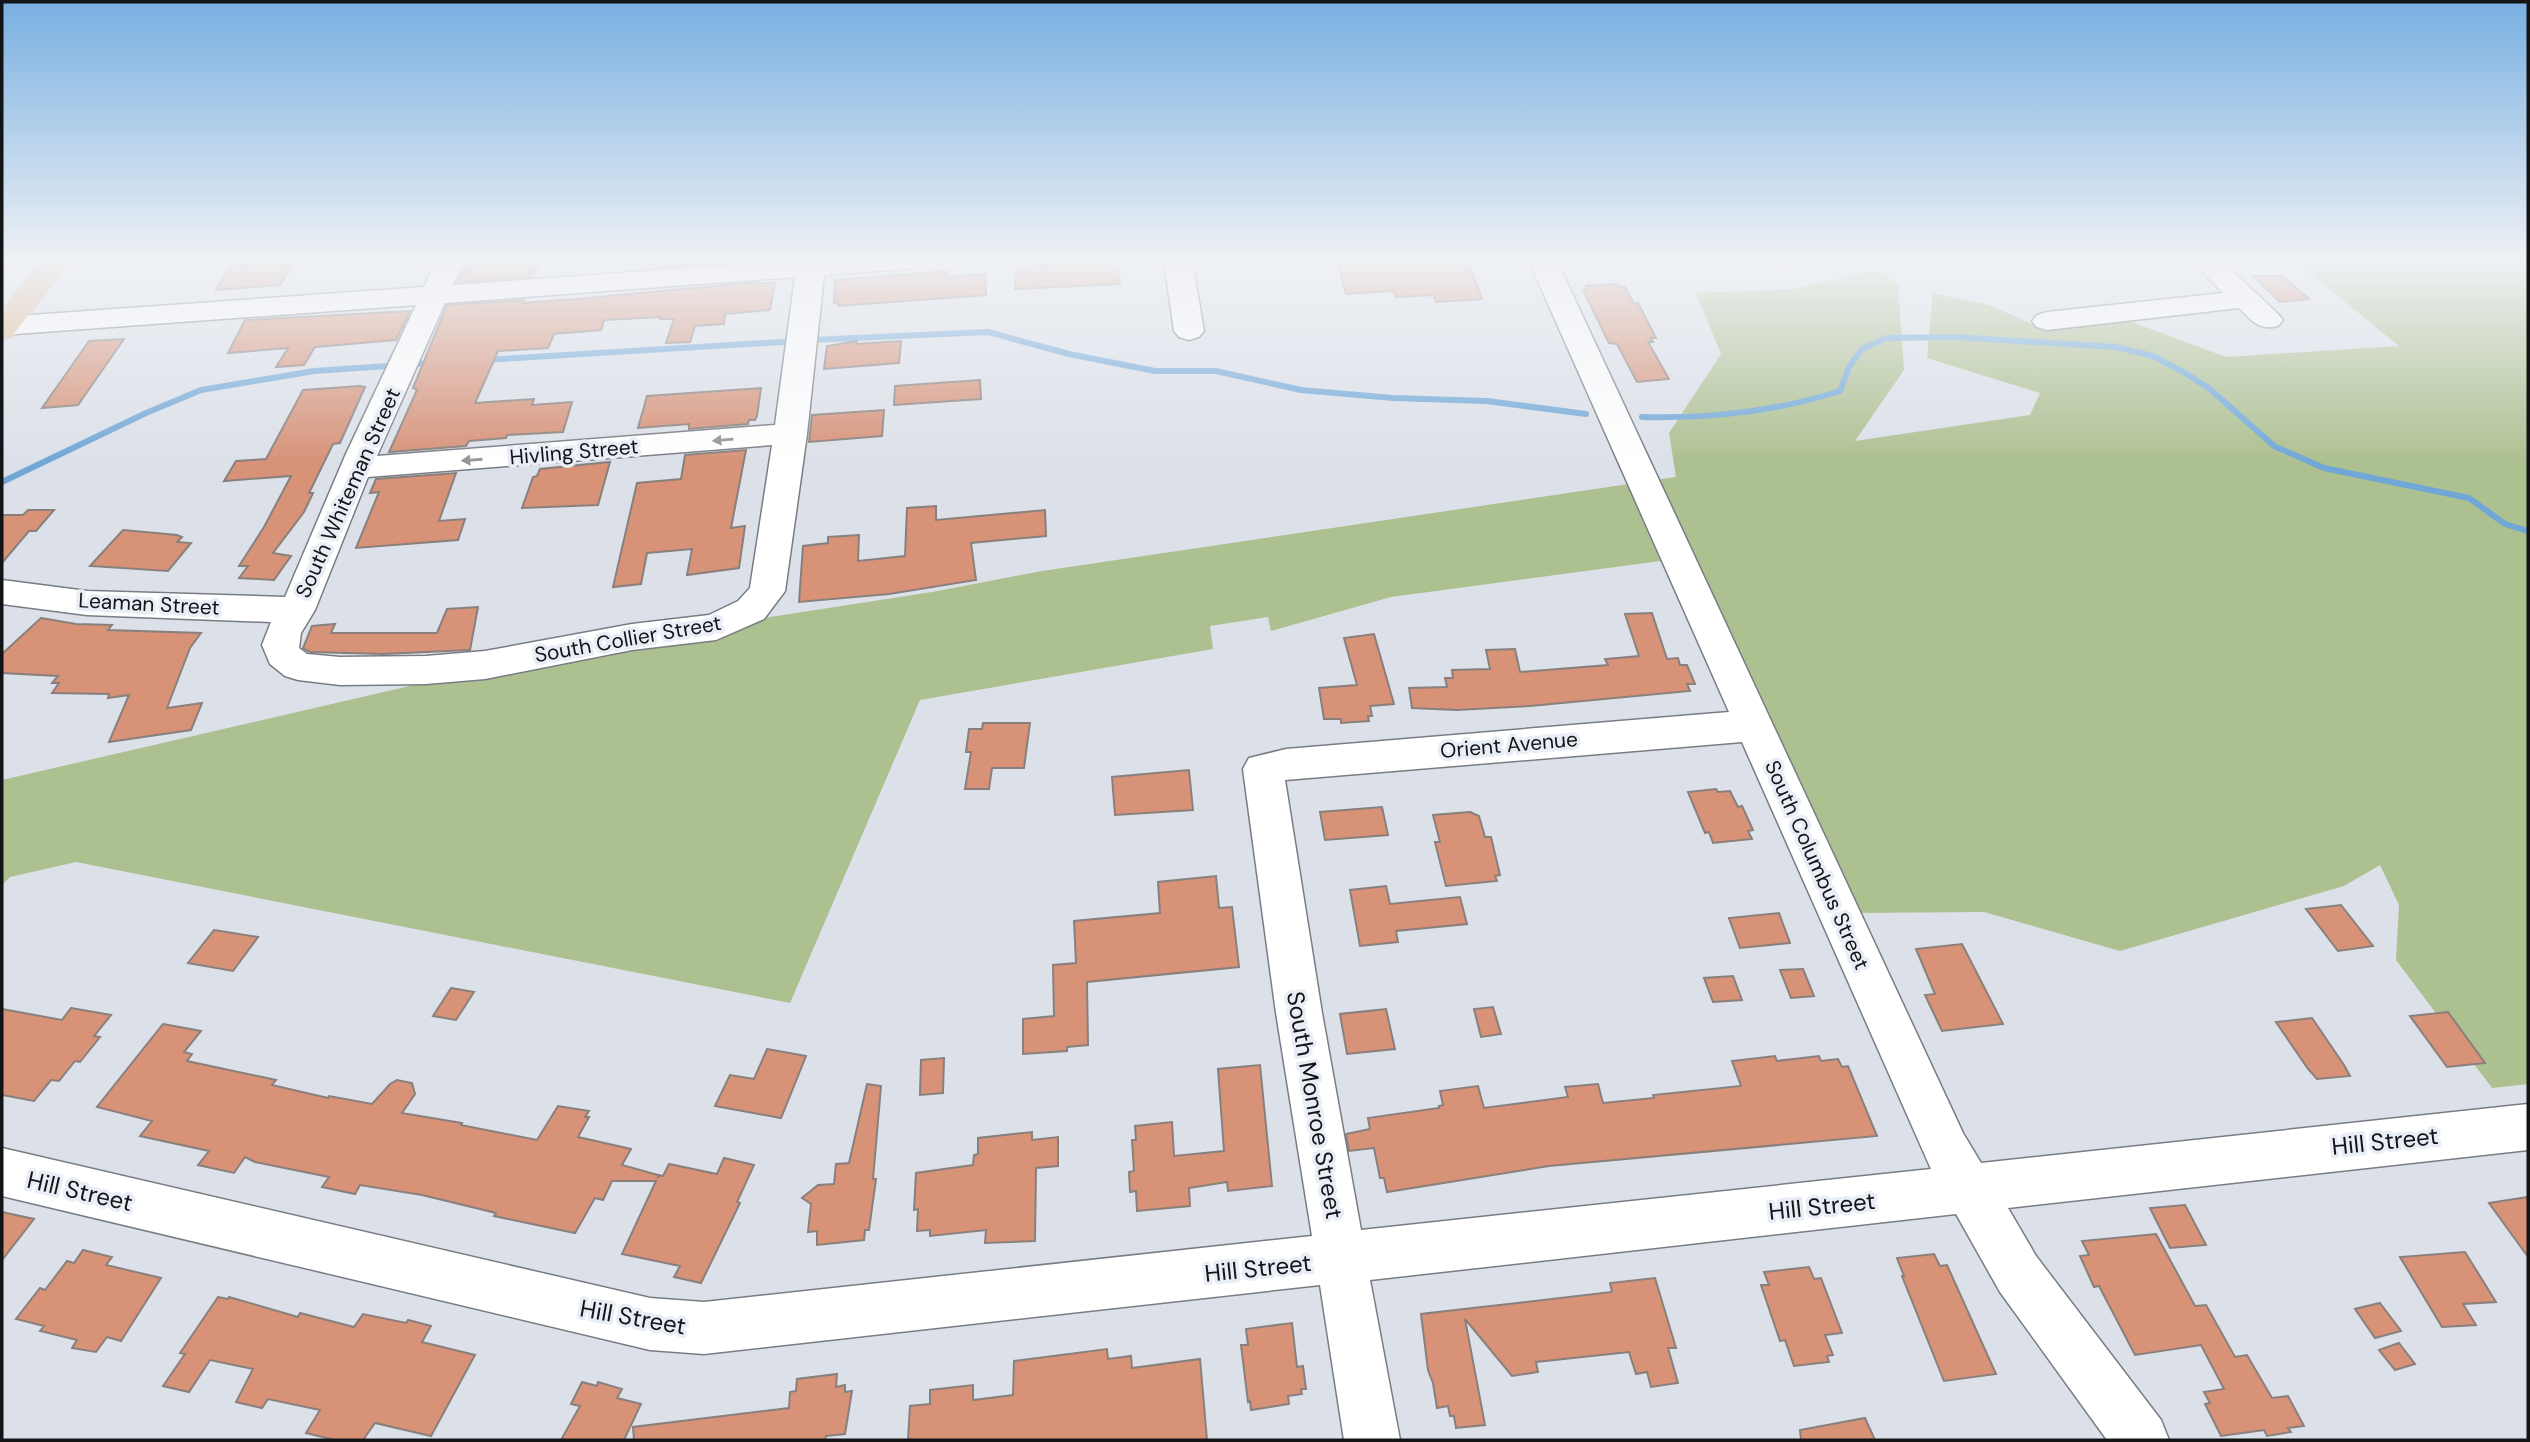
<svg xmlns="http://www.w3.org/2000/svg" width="2530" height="1442" font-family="'DM Sans',sans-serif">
	<rect width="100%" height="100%" fill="#dce0e8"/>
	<path fill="#adc090" d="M2295,261H2528V1084L2492,1088L2396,960L2399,905L2380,865L2344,886L2120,951L1984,912L1854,913L1690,557L1391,597L1271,631L1268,617L1210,626L1213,649L920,700L790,1003L76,862L10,877L2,885V780L583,646L932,592L1042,571L1676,477L1669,433L1721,354L1696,293L1793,289L1876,270L1898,285L1904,370L1855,441L2030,415L2040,393L1927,358L1933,293L1990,305L2034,325L2124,319L2226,357L2399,346Z"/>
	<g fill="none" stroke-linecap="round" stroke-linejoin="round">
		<path stroke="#70a7d7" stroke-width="6" d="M810,340L988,332L1069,354L1155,371H1216L1301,390L1393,398L1487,401L1586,414
			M485,360L797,341
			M1642,417C1711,419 1774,412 1840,391L1849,367L1862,349L1886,338L1956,337L2115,347L2153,356L2185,373L2210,389L2274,446L2324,468L2469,498L2505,524L2528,531
			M2,482L146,413L201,390L314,371L433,363"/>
	</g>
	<path fill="#d79278" stroke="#89807d" stroke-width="2" d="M286,261L284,265L293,264L280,285L216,290L230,266Z
		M468,261H539L533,277L458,282Z
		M658,261H745L656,268Z
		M1101,261H1117L1120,284L1015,289L1016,267Z
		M1337,261H1468L1482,299L1436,302L1434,295L1396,297L1393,291L1346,294Z
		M947,271V277L985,274L986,295L838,306V303H834L835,280Z
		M2253,276H2282L2309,299L2280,302Z
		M746,283H775L770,310L725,314L724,324L695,326L690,342L666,343L674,319H660L661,317L604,320L601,330L554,334L548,348L498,351L475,403L534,399L532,405L572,402L563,432L507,435L506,438L469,441L466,446L389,452L417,390L413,388L447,305L524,300L523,303L577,299Z
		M1616,284L1618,287H1625L1634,304L1638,303L1656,338H1651L1653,342H1648L1669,379L1637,382L1617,344L1609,343L1583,290H1587L1586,286Z
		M410,311L396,340L315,347L304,365L276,367L288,348L228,353L245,320Z
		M124,339L78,405L42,408L89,341Z
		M857,341V344L901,341L899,363L824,369L827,346Z
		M980,380L981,399L894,405L895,386Z
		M360,386L365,387L340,443L333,444L309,493H313L304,512L273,553L291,556L274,580L239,578L248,566H239L264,527L291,476L224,481L236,461L266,459L303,390Z
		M761,388L757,416L755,420H749L748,424L689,429V424L638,428L647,396Z
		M884,410L882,436L809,442L812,415Z
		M746,450L731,528L745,526L739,568L687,575L692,549L647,553L641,584L613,587L637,483L681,479L685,455Z
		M610,462L598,505L522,508L533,477L537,476L540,469Z
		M456,473L439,521L465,519L458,540L356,548L379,492L370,493L376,479Z
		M936,506V520L1045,510L1046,536L971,543L976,580L889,594L799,602L803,546L828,543V537L859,535L858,561L905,556L907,508Z
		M28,510H54L36,531H29L2,563V515H23Z
		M123,530L177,535L182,537L177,542L191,543L168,571L90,566Z
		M478,607L470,650L383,654L310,652L303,648L312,626L335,624L331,633H437L447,609Z
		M1652,613L1667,659L1678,658L1680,665H1687L1695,684H1687L1690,691L1530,706L1457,710L1412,708L1409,688L1447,687L1445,678H1453L1452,670L1490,669L1486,650L1515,649L1520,672L1608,665L1605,659L1639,656L1625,614Z
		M41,618L76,624L112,625L108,630L201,633L190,648L167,708L202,703L191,730L109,742L129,695L108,698L109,694L52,693L59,683H52L58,676L2,673V654Z
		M1374,634L1394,704L1370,706L1372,716H1368L1369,721L1341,723V719H1324L1319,688L1357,685L1344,638Z
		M983,723H1030L1024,768H992L989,789H965L971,752H966L969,729H982Z
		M1189,770L1193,810L1115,815L1112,777Z
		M1716,789L1718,792L1730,791L1738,807L1742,806L1753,830L1748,831L1752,839L1713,843L1709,832L1705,833L1688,792Z
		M1382,807L1388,835L1325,840L1320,812Z
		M1470,812L1479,816L1485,837H1491L1500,875L1495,876L1497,881L1446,886L1435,842H1440L1433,815Z
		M1216,876L1219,908L1232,907L1239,967L1087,982L1088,1045L1067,1047V1051L1023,1054V1019L1054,1016L1053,965L1076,963L1074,921L1160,913L1158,882Z
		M1386,886L1390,904L1460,897L1467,924L1396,931L1398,942L1360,946L1350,890Z
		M2341,905L2373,946L2338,951L2306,909Z
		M1779,913L1790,943L1740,948L1729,918Z
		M214,930L258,937L233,971L188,963Z
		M1962,944L2003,1024L1942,1031L1925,995L1935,994L1916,949Z
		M1803,969L1814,996L1791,998L1780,970Z
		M1733,976L1742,1000L1713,1002L1704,978Z
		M451,988L474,992L456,1020L433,1016Z
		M1493,1007L1501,1034L1481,1037L1474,1009Z
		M71,1008L111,1015L94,1036L100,1037L80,1062L75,1061L59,1081L51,1080L34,1101L2,1095V1009L62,1020Z
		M1386,1009L1395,1049L1347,1054L1340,1014Z
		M2448,1012L2485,1063L2447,1067L2410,1016Z
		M2312,1018L2344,1065L2350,1076L2317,1079L2308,1069L2276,1022Z
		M163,1024L201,1031L184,1052L192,1054L187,1061L276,1080L272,1085L328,1098L329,1096L372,1104L390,1084L397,1080L412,1083L415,1094L402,1113L462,1123L461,1125L537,1140L558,1106L589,1111L585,1117H589L578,1137L631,1149L622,1165L658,1175V1178L659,1175L663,1176L669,1164L717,1174L724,1158L754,1165L737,1202L740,1203L701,1283L674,1277L680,1266L622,1254L656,1181H612L603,1200L595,1198L575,1233L494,1216L496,1213L422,1195L360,1185L355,1194L322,1187L329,1177L255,1162L245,1157L234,1173L198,1165L209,1151L140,1136L152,1121L97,1107Z
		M767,1049L806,1056L781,1118L715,1106L730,1075L754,1079Z
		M1775,1056L1777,1061L1819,1056L1821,1061L1838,1059L1842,1067L1848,1066L1877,1136L1549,1166L1387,1192L1384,1178H1380L1374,1148L1349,1151L1346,1134L1370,1129L1368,1118L1439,1108V1106L1443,1105L1440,1091L1478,1086L1484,1108L1568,1097L1565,1087L1598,1084L1603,1103L1654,1098L1653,1095L1741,1086L1732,1061Z
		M944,1058L943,1093L920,1095L921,1060Z
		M1260,1065L1272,1186L1228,1191L1227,1182L1189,1188L1190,1206L1137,1211L1136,1191L1130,1192L1129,1172L1134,1171L1132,1140H1136L1135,1126L1172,1122L1174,1156L1224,1151L1218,1069Z
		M867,1084L881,1086L873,1179H876L869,1230H865L864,1240L817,1245V1231L808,1232L811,1204L802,1198L818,1185L834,1184L836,1164L849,1163Z
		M1032,1132V1140L1058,1137V1166L1036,1168L1035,1241L985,1243L986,1230L930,1236V1230L917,1231L918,1209L914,1210L916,1173L973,1165L974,1155L978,1154V1138Z
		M2528,1197V1257L2489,1203Z
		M2185,1205L2206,1245L2170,1248L2150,1208Z
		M2,1212L34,1219L2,1260Z
		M2156,1234L2195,1306L2206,1305L2235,1357L2247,1355L2272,1398L2288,1396L2304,1426L2288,1428L2291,1432L2267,1436L2264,1430L2221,1436L2205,1404L2210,1403L2204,1392L2224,1389L2201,1345L2135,1355L2099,1286L2094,1287L2080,1256L2089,1255L2082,1241Z
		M83,1250L112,1257L106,1265L161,1278L121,1341L107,1337L96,1352L72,1348L77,1340L40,1331L44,1326L16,1319L40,1288L45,1290L67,1261L74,1263Z
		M2465,1252L2496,1302L2463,1304L2476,1325L2442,1327L2400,1257Z
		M1934,1254L1940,1266L1947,1265L1996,1374L1944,1381L1902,1276H1904L1897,1258Z
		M1809,1267L1814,1279L1821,1278L1842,1333L1825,1335L1833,1355L1827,1356L1829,1362L1794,1366L1785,1340L1780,1341L1761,1285H1769L1764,1272Z
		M1655,1278L1676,1348H1668L1678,1383L1651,1387L1647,1372L1636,1374L1629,1352L1536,1362L1538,1372L1512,1376L1465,1319L1485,1425L1456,1428L1454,1416H1450L1448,1406L1437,1408L1433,1383L1428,1370L1421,1314L1612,1292L1610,1283Z
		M218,1297L228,1299L229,1297L298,1317L300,1313L354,1327L363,1314L406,1323L408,1320L431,1326L422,1342L475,1355L431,1436L375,1423L363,1440H335L306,1433L320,1410L268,1399L262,1408L236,1402L253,1369L210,1360L189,1392L163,1386L185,1354L180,1353Z
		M2380,1303L2401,1331L2375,1338L2355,1309Z
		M1292,1323L1297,1367L1303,1366L1306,1389H1301L1302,1394L1288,1396L1289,1404L1251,1410L1250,1401L1248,1402L1241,1345H1248L1246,1329Z
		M2399,1343L2415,1364L2395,1370L2379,1350Z
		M1107,1349L1108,1359L1131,1356L1132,1368L1200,1359L1207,1440H908L910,1406L930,1404V1390L973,1385V1400L1013,1395L1014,1361Z
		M837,1374L836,1387L845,1385V1392L852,1391L845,1434L826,1436L825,1440H634L633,1427L789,1408L790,1392L796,1391L797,1379Z
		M582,1382L597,1386L598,1382L622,1389L617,1398L641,1404L624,1440H561L580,1406L571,1404Z
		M1865,1418L1875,1440H1801L1800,1430Z"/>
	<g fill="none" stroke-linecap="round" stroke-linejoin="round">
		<g stroke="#787d84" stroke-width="3">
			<path id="minor" d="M436,261H464L453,285L788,261H918L914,267L904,269L824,275L807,434L785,591L764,619L716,640L632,650L485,679L426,684L340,685L298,680L285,676L270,664L262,645L271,622L87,615L2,604V580L87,591L285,597L345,456L416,305L2,335V317L424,287ZM795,277L775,425L377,456L445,303ZM772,445L750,588L738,601L709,615L632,624L485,651L426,656L340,657L307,654L299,648L301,633L315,610L368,477Z
				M1164,261H1192L1204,331L1199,337L1189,340L1179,337L1174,331Z
				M1529,261H1557L1963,1133L1981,1163L2528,1104V1150L2008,1208L2036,1256L2161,1420L2169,1440H2107L2000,1292L1956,1214L1370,1280L1400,1440H1344L1320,1285L704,1354L650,1350L2,1196V1148L650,1298L704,1302L1312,1236L1276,1013L1243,769L1249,758L1286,749L1729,712ZM1742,742L1931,1169L1361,1230L1322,1013L1285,780Z
				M2192,261H2222L2278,314L2283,320L2278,326C2259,331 2252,321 2239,308L2047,330L2037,327L2032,321L2037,315L2047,312L2223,293Z"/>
		</g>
		<g stroke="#bdbdbe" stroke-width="3">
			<path id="major" d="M42,261H70L12,336L2,339V311Z"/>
		</g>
		<use href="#minor" fill="#fff" fill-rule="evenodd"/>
		<use href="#major" fill="#e1b686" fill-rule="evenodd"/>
	</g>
	<defs><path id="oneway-solid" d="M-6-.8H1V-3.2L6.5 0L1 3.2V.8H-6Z" transform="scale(1.75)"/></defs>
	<g fill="#949596">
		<use href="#oneway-solid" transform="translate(723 440) rotate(175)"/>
		<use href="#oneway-solid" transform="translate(472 460) rotate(176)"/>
	</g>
	<linearGradient id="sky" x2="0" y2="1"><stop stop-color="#78afe1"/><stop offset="0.56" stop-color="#eff1f5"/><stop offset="1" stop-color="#eff1f5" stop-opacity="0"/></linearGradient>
	<rect width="2530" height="463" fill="url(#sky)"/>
	<g text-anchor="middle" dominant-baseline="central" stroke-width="7" stroke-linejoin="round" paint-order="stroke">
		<g font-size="21" fill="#121416" stroke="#e9eef6">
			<text transform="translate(574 452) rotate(-5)">Hivling Street</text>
			<text transform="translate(348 493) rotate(-66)">South Whiteman Street</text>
			<text transform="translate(149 604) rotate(3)">Leaman Street</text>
			<text transform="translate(628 639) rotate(-10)">South Collier Street</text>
			<text transform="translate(1509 745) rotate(-5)">Orient Avenue</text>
			<text transform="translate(1817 865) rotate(66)">South Columbus Street</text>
		</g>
		<g font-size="24" fill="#121416" stroke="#e9eef6">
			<text transform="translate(1315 1105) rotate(80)">South Monroe Street</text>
			<text transform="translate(2385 1141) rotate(-6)">Hill Street</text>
			<text transform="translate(80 1191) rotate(13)">Hill Street</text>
			<text transform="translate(1822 1206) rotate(-6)">Hill Street</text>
			<text transform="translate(1258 1268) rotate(-6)">Hill Street</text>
			<text transform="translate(633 1317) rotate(10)">Hill Street</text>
		</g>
	</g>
	<rect width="2530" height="1442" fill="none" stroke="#121416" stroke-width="7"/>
</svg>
